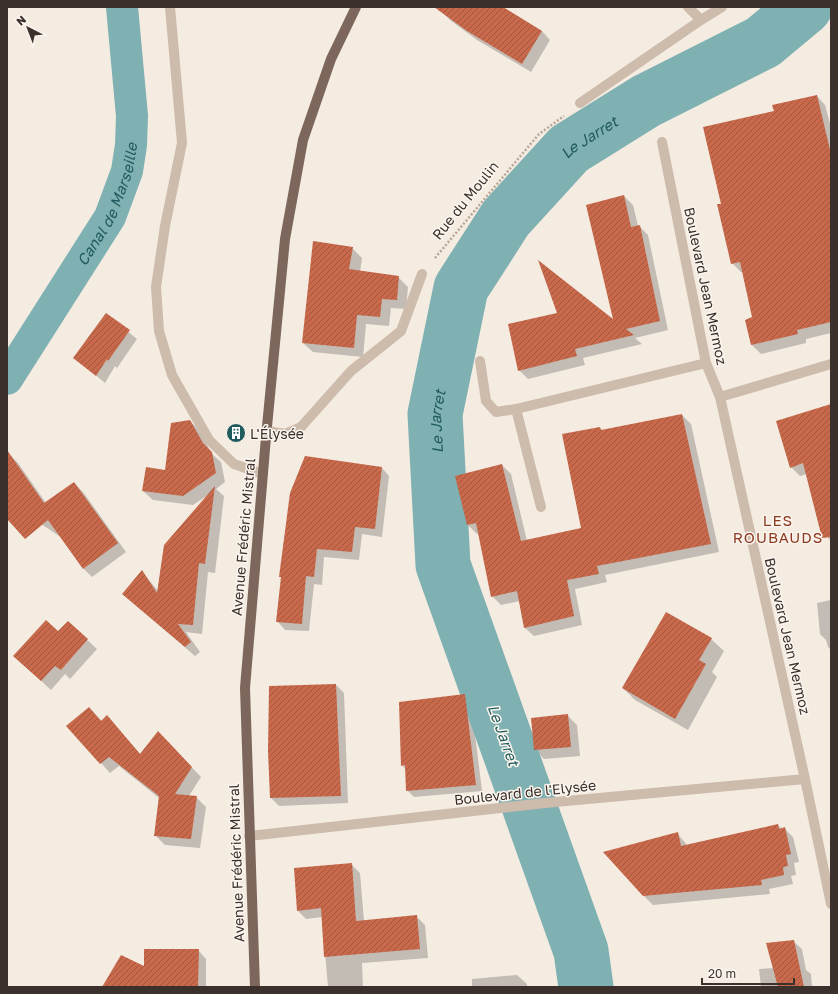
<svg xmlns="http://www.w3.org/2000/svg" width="838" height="994" font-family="'Golos Text',sans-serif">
	<defs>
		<pattern id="building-hatch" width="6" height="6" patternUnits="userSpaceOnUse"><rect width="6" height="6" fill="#c8694b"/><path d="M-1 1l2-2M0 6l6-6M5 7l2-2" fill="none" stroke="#a4573f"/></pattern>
	</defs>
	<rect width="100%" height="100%" fill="#f4ebe1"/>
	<path fill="#0003" d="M444,7H502L542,31L550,40L531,72L477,40L450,20L441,11Z
		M817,96L825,105L831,127V333L806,339V343L761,354L752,345L754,318L743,272H741L732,263L723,204L775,112Z
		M624,196L633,205L638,226H639L648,235L668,330L635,338L642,344L583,358L585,365L528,379L519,370L615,322Z
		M352,248L362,258L360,272L398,277L408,287L406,309L391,308L389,326L366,324L363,357L313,352L303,343Z
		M106,314L137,339L117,368L115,366L105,383L75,358Z
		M831,405V541L828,538L807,474L800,476L791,467Z
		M682,415L691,424L719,552L605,575L607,582L575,589L582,625L534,636L525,628L520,601L501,605L492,596L479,533L477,534L468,525L456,476L502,465L511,474L527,541L583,529L600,428L603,431Z
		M190,421L199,430L212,454L221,462L225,482L216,489L224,496L215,573L208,572L202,634L186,632L200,652L195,656L133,603L142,572L159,592L208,495L193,505L153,500L143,491L166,471Z
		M9,454L18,463L46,503L74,483L83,492L126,552L92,577L83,568L62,538L7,501V457Z
		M382,468L389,476L382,537L362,534L359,560L324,557L322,585L314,584L309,631L285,630L278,622L282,578L280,576Z
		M831,600V650L828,647L826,640L820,634L817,603Z
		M667,613L711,639L724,651L712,672L717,677L688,730L635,700L623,688Z
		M68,622L97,649L70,679L65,674L51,690L24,665Z
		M336,685L344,693L348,803L279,806L271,798Z
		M464,695L471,702L482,791L414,797L407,790L406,770L402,765Z
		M89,708L102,721L107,717L141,755L168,742L201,777L189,796L196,797L206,807L200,848L165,845L155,835L159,798L119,766L110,773L68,726Z
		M568,716L577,725L580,756L544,759L535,749Z
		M778,825L782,829L784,828L793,837L799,862L794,863L796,875L791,876L793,884L769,889L770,894L653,905L644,896L677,833L687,845Z
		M351,864L360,873L364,921L416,916L425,925L428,958L362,963L363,987H328L322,917L306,919L298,911Z
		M793,941L802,949L806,970L811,974L812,987H761L759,969L774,968Z
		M198,950L206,959V987H103L145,968Z
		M517,975L527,984V987H472V979Z"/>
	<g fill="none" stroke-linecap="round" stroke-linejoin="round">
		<path stroke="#7fb0b2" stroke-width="32" id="s1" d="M7,379L110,217L127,171L131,145L132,116L122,7"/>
		<path stroke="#7fb0b2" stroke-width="55" id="s2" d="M586,987L581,951L443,565L435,414L461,288L506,218L569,149L646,101L763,42L805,7"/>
	</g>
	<path fill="url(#building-hatch)" d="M434,7H503L542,31L522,64L467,31Z
		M817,95L831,154V322L797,330L798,334L751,345L745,320L752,317L740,262L731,264L717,204H721L703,127L774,111L772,105Z
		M624,195L631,227L640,225L660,321L626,329L634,335L575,349L577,356L518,371L508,324L557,313L538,260L613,319L586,205Z
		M313,241L353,247L349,269L399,276L397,300L382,299L380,317L357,315L354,348L302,343Z
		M106,313L130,330L108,361L107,359L96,376L73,358Z
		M831,404V537L822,538L803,463L790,468L776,421Z
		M682,414L711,544L597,566L599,574L567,580L574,616L524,628L517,591L491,597L476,523L467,525L455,476L502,464L521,541L581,528L562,434L600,427L601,430Z
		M190,420L203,443L212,452L216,473L183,496L142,491L146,467L165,470L171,423Z
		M7,450L44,503L74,482L118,543L83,569L48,520L25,539L7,519Z
		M305,456L382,467L375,529L355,527L352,552L317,549L314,577L306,576L302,624L276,622L281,577H279L290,493Z
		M215,486L205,564L199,563L193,625L178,624L191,642L185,647L122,594L142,570L157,593L164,545Z
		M666,612L712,638L699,660L706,664L675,719L622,688Z
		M46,620L58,631L68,621L88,639L61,670L55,666L41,681L13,656Z
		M336,684L341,796L270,798L268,751L269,686Z
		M465,694L476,785L406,791L405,765L401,766L399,702Z
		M89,707L101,721L107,715L140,754L158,731L192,767L175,794L197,796L191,839L154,836L159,796L109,757L100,764L66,726Z
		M568,714L571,747L534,750L531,718Z
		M778,824L779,829L785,827L791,854L786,855L788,866L783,867L784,875L761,880L762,885L643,896L603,852L678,832L681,846Z
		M352,863L356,921L417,915L420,949L324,957L321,908L297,911L294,868Z
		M794,940L804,987H778L766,943Z
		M144,949H199L198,987H102L121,955L144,966Z"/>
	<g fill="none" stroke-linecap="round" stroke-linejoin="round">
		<path stroke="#b9a596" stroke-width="2.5" stroke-dasharray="2 2" stroke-linecap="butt" d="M435,258L539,134L564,116"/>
		<path stroke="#cdbbac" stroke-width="10" d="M170,7L182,143L165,226L156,287L159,331L172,375L209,440L234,464L263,474
			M688,7L701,20
			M580,103L701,20L722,7
			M662,142L706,363L720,397L805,779L831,904
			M480,361L486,401L496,412L516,409L706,363
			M720,397L831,364
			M516,409L541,507
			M267,431L285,434L301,427L351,371L401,331L422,274
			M249,836L545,803L805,779"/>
		<path stroke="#7d675c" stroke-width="10" d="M255,987L245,688L266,437L285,239L303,140L331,59L356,7"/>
	</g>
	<defs>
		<g id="building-disc" transform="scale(1)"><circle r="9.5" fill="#1f5a5e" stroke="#fbf5ee"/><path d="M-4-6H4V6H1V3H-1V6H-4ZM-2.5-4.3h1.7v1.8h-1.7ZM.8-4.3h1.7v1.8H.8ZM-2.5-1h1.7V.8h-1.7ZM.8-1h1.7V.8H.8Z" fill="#fff"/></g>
	</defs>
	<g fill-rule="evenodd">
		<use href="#building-disc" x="236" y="433"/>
	</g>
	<g text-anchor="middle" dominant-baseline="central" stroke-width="3" stroke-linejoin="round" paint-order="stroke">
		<g font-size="14" fill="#3b302b" stroke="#fbf5ee">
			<text transform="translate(465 200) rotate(-51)">Rue du Moulin</text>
			<text transform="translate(706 286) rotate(78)">Boulevard Jean Mermoz</text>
			<text transform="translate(243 537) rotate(-85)">Avenue Frédéric Mistral</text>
			<text transform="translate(788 636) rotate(77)">Boulevard Jean Mermoz</text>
			<text transform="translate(525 792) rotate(-6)">Boulevard de l'Elysée</text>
			<text transform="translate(236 863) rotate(-92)">Avenue Frédéric Mistral</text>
		</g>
		<g font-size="14" fill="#3b302b" stroke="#fbf5ee" text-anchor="start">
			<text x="250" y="433">L'Élysée</text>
		</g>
		<g font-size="15" font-style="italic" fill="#1f5a5e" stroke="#fbf5ee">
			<text stroke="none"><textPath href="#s2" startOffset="926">Le Jarret</textPath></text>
			<text stroke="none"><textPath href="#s1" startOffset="203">Canal de Marseille</textPath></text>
			<text stroke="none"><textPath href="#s2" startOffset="590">Le Jarret</textPath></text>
			<text transform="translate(504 735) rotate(70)">Le Jarret</text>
		</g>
		<g font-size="15" letter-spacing="1" fill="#8c3b22" stroke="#fbf5ee">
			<text x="778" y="520">LES<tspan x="778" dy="17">ROUBAUDS</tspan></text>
		</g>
	</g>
	<rect width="838" height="994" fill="none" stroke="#3b302b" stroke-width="16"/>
	<g transform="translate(28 28) rotate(318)" stroke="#fbf5ee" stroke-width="3" paint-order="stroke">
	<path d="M0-3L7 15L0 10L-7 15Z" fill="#3b302b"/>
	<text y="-6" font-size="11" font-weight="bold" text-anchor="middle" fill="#3b302b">N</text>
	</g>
	<path d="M702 978v6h92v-6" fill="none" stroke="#3b302b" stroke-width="2"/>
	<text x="708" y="978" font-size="12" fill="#3b302b" stroke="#fbf5ee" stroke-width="3" paint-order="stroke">20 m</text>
</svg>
